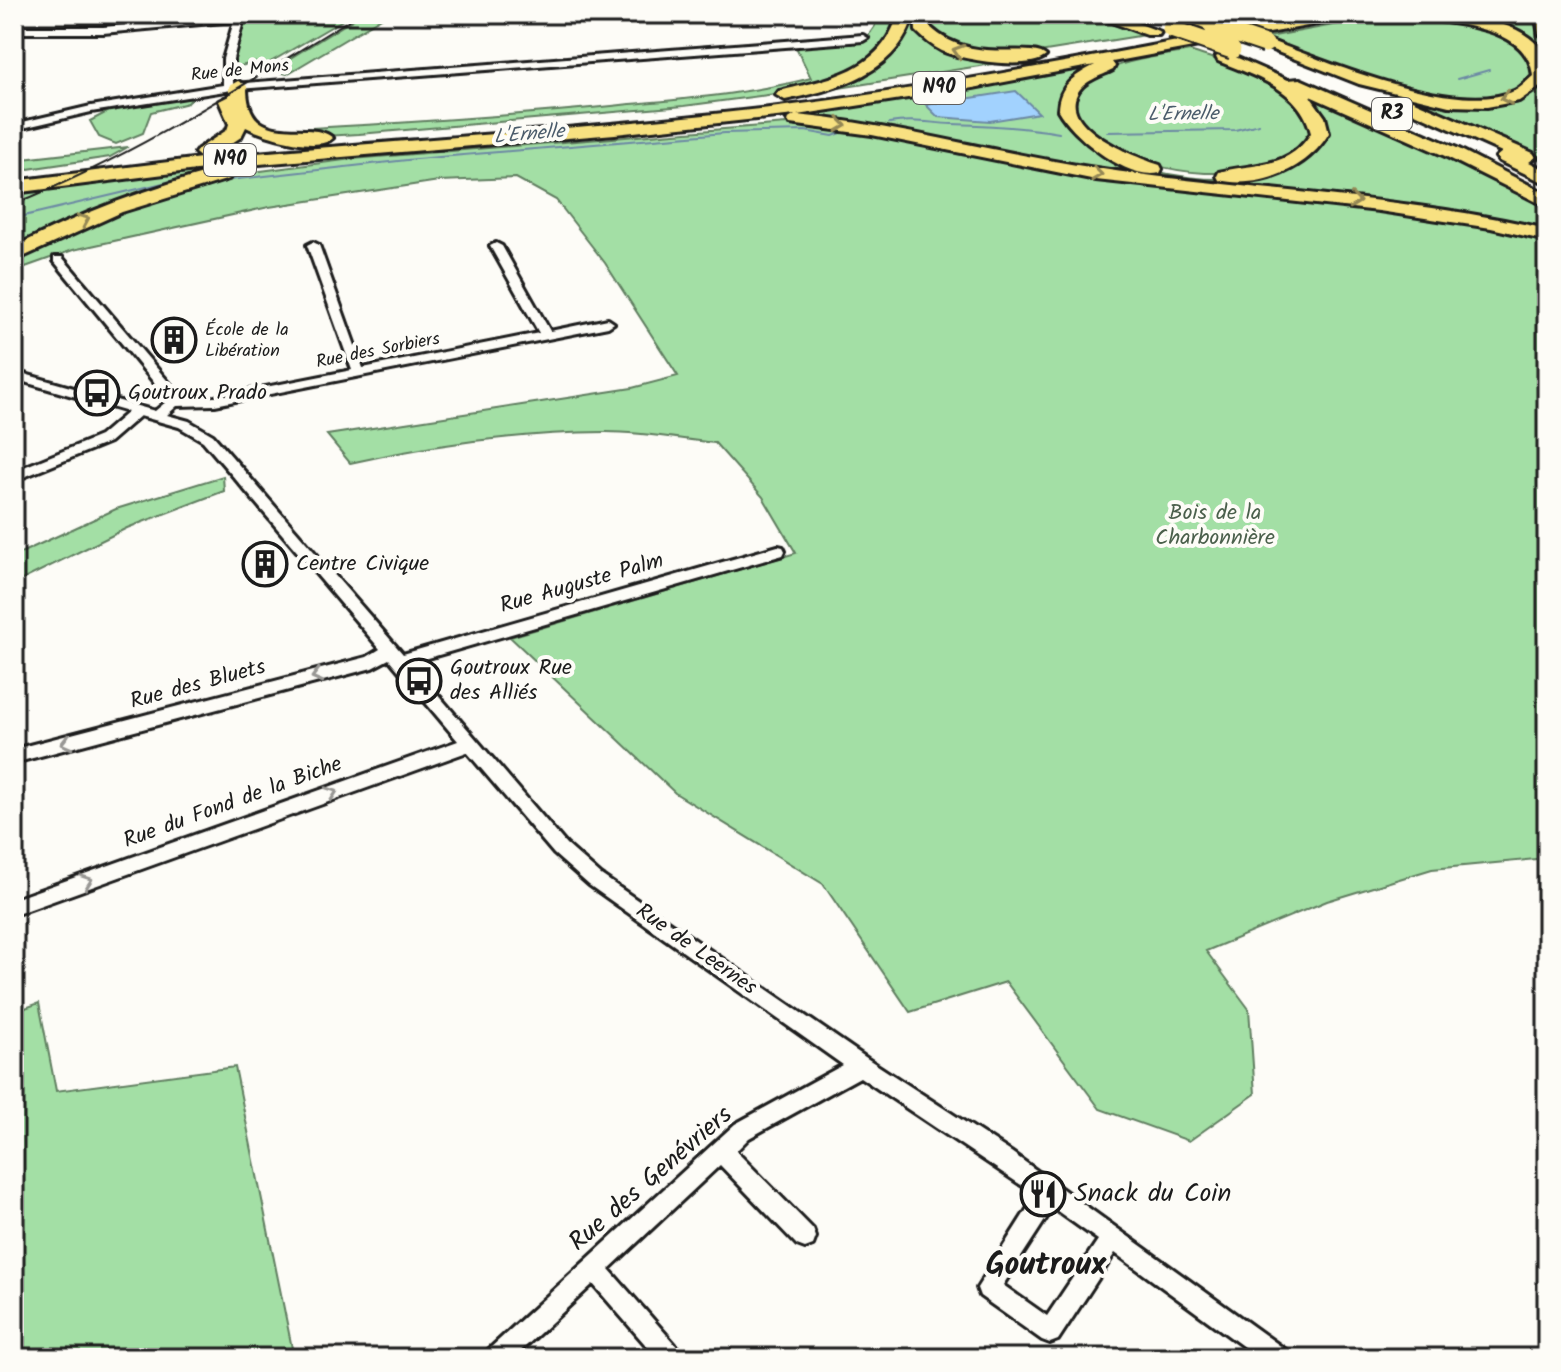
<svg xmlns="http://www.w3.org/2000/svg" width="1561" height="1372" font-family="Kalam,sans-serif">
	<rect width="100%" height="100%" fill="#fdfcf7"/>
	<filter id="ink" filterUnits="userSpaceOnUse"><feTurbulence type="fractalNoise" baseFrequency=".0125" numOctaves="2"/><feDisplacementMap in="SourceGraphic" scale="16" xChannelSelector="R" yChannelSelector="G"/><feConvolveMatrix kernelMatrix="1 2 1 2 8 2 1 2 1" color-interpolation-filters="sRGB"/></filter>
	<g filter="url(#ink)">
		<path fill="#a3dfa5" stroke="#607e60" stroke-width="2" d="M246,14H353L250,74L249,67L253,63L232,68Z
			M362,14H388L287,74L271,70Z
			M872,14H899L879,52L859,66L811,86L775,94L684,106L359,134L324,136L273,130C386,124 499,117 612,106C679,99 746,95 811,78L795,45L865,40L875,26Z
			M910,14H919L923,36L1018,60L807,93C840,83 910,54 910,14Z
			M930,14H1081L1145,35L1027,54L960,49L930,31L927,19Z
			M1439,14H1539L1547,45V68L1529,45L1460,17Z
			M1415,16C1444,19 1505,26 1525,51C1530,57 1532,68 1535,75C1529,81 1523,88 1516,91C1449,122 1327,60 1263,38L1361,20Z
			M1190,51C1225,63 1269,74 1296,99C1301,104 1304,113 1308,120C1328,162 1232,174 1205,173C1171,171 1135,162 1105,145C1094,139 1084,125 1075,115C1072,62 1152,58 1190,51Z
			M1102,65L1087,72L1065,118C1103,182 1276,204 1322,143L1290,85L1399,132L1547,206V233L1470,214L1410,205L1147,179L819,119L778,117L928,96Z
			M1547,75V163L1387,90C1425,97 1527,118 1547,75Z
			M194,96L188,103L151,112L143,133L116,144L99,137L90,121L109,111Z
			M786,124L859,132L1048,171L1139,184L1428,214L1547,240V858L1432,869L1327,901L1206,951L1249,1009L1255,1094L1189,1141L1100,1109L1006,982L910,1012L823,884L675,793L510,637L796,553L763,497L715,443C680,439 642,432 606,432C520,433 434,444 350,463L327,435L632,388L678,376L605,263L556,200L516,178L439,181L269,207L73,250L14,271V262L95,220L216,180L253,172L352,159Z
			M128,147L110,157L14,171V160Z
			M292,160L224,172L14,252L17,226L14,191L143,173Z
			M223,476L224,491L127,528L14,584V556L116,509Z
			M39,1003L56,1091L235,1067L294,1358H14V1012Z"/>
		<path fill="#a2d2fe" stroke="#6c89a4" stroke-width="2" d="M1016,91L1039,113L990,121L938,117L926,105Z"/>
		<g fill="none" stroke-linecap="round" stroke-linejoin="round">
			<path stroke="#6c89a4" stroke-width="2" d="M1457,79L1489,70
				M889,123C912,119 929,123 952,124C988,125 1023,127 1059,133
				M1107,132L1235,130L1259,124
				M220,181L416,159L725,133L805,131L833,136L841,133
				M24,216L197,175"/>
			<g stroke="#1c1c1c" stroke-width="6">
				<path id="street" d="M245,14L233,59V84L863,35L868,38L863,41L238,89L91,112L14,130V124L91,106L223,85V59L234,21L103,33H14V27H103Z
					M313,242L319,245L363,368L539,333L490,246L496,243L502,246L550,331L608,319L614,323L608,327L215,405L177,406L167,415L189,421L213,435L403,654L778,546L783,547L785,551L783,555L411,663L566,844L601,875L868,1059L1011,1152L1286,1350L1290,1358H1259L1115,1253L1058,1340L1050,1343L1042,1340L980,1296L977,1288L1036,1195L860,1077L749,1138L736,1151L813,1229L816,1237L813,1245L805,1248L797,1245L720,1165L609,1269L680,1350L684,1358H657L593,1284L513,1358H484L488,1350L735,1124L843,1065L589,885L554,854L467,752L14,915V899L458,741L389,659L372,668L14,763V749L367,657L380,649L203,441L179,427L140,416L110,442L14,481V471L100,436L128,412L14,379V371L155,411L167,401L161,391L54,261V257H62L172,386L178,398L215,397L352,370L307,245ZM1053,1208L1098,1240L1047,1316L1003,1285Z"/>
			</g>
			<g stroke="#1c1c1c" stroke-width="6">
				<path id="highway" d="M898,14H914C898,73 839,89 785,100L776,95L779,91C829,79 882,71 898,14Z
					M915,14H931L930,27C972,66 1029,41 1046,56C1029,71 962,60 942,51C932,46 924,39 916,31Z
					M1089,14H1113L1161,32L1159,35H1147Z
					M1169,14H1193L1212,23L1204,28Z
					M1321,14H1393L1385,19L1329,22L1112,62L1115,66L1113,70C1101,76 1083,81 1077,94C1060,128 1137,158 1160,165L1162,169L1160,173C1127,181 1073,137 1058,110C1059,85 1074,76 1095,65L973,88L797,115C898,125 995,153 1096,168C1246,191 1398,195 1547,229V241L1491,228L1379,211L1096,180L872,135L790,124L787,120L795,115L615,134L212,168L14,193V181L201,158L195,153L198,149L227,130L229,124L219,101L229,96V86L238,81L247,86C246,152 311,117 333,138C318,153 264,136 246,127L241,137L211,157C400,140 590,129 778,107C960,85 1141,47 1321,14Z
					M1415,14C1453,14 1527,16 1546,58C1549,64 1547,75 1547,82L1519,101L1487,107L1449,106L1359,84L1257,44L1265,39L1271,41C1326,62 1458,117 1514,91C1521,88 1527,81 1533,76C1528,25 1456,26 1417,17Z
					M1535,14H1547V39L1539,34Z
					M1224,52L1288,80L1300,79L1457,148L1547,194V207L1445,156L1310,96L1325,117L1329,133C1309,168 1260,190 1219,180L1217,176L1219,172C1255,163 1289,169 1311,133C1301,89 1256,77 1218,61L1216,57Z
					M1412,100L1533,153L1536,157L1529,162L1547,171V184L1499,161L1496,157L1502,152L1406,109L1403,105L1406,101Z
					M222,169L229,171L231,175L229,179L122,212L14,261V247C81,213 149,187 222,169Z"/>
			</g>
			<use href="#street" fill="#fdfcf7" fill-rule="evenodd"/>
			<use href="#highway" fill="#f8e181" fill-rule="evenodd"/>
			<path stroke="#1c1c1c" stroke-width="2" d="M14,204C137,155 246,83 359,14"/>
			<g stroke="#1c1c1c" stroke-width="21" stroke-linecap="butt">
				<path id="highway-bridge" d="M1212,26L1265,44
					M1171,29L1232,50"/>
			</g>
			<use href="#highway-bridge" stroke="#f8e181" stroke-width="17"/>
		</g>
		<defs><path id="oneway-chevron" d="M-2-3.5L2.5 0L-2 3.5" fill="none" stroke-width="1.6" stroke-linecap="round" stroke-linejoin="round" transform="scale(2)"/></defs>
		<g stroke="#958854">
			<use href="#oneway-chevron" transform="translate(958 51) rotate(-163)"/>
			<use href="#oneway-chevron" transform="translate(1506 98) rotate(168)"/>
			<use href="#oneway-chevron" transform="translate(841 125) rotate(8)"/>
			<use href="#oneway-chevron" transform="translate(1097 174) rotate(8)"/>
			<use href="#oneway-chevron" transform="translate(1355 201) rotate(6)"/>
			<use href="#oneway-chevron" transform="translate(84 220) rotate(-24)"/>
		</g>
		<g stroke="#989794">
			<use href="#oneway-chevron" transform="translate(317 676) rotate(165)"/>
			<use href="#oneway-chevron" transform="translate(66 743) rotate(165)"/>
			<use href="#oneway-chevron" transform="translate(332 793) rotate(-20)"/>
			<use href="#oneway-chevron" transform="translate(87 881) rotate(-20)"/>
		</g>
	</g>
	<defs>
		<g id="building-ring" transform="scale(2.3)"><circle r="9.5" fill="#fdfcf7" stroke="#1c1c1c" stroke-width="1.5"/><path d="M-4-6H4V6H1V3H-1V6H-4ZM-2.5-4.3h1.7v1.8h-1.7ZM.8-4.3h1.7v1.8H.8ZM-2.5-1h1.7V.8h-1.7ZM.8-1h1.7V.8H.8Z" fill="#1c1c1c"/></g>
		<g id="bus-ring" transform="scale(2.3)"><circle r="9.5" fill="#fdfcf7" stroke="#1c1c1c" stroke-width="1.5"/><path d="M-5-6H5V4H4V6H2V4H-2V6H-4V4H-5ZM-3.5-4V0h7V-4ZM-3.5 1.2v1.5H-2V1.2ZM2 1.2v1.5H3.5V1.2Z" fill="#1c1c1c"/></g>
		<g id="restaurant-ring" transform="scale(2.3)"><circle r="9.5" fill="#fdfcf7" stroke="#1c1c1c" stroke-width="1.5"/><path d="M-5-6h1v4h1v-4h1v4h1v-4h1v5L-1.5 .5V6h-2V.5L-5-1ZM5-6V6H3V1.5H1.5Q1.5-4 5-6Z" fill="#1c1c1c"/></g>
	</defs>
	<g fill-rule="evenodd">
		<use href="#building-ring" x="174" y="340"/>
		<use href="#bus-ring" x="97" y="393"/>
		<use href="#building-ring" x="265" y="564"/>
		<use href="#bus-ring" x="419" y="681"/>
		<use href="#restaurant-ring" x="1043" y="1194"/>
	</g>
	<g text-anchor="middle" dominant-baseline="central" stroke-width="8" stroke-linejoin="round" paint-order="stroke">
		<g font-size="18" fill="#1c1c1c" stroke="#fdfcf7">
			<text transform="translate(240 71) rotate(-6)">Rue de Mons</text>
			<text transform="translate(378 351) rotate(-11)">Rue des Sorbiers</text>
		</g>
		<g font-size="18" fill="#1c1c1c" stroke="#fdfcf7" text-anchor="start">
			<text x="205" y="330">École de la<tspan x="205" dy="21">Libération</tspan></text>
		</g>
		<g fill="#fdfcf7" stroke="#605f5e" stroke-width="2">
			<rect x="913" y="72" width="52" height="32" rx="6"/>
			<rect x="1372" y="98" width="40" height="32" rx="6"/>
			<rect x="204" y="144" width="52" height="32" rx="6"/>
		</g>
		<g font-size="20" font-weight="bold" fill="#1c1c1c">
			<text x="939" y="88">N90</text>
			<text x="1392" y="114">R3</text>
			<text x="230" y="160">N90</text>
		</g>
		<g font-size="20" font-style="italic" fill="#4b5c6b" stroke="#fdfcf7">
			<text transform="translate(1183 115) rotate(-1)">L'Ernelle</text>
			<text transform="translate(529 135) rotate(-5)">L'Ernelle</text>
		</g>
		<g font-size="22" fill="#1c1c1c" stroke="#fdfcf7" text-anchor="start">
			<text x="128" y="393">Goutroux Prado</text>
			<text x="296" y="564">Centre Civique</text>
			<text x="450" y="668">Goutroux Rue<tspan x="450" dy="25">des Alliés</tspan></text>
		</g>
		<g font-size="22" fill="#4b604c" stroke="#fdfcf7">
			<text x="1215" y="513">Bois de la<tspan x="1215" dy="25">Charbonnière</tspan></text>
		</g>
		<g font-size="22" fill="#1c1c1c" stroke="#fdfcf7">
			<text transform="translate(582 584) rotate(-16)">Rue Auguste Palm</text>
			<text transform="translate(198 685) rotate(-15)">Rue des Bluets</text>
			<text transform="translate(233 803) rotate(-20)">Rue du Fond de la Biche</text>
			<text transform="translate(696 950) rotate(35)">Rue de Leernes</text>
		</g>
		<g font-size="26" fill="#1c1c1c" stroke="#fdfcf7">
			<text transform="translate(651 1179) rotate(-41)">Rue des Genévriers</text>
		</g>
		<g font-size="26" fill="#1c1c1c" stroke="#fdfcf7" text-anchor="start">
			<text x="1074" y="1194">Snack du Coin</text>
		</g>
		<g font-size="32" font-weight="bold" fill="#1c1c1c" stroke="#fdfcf7">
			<text x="1046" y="1265">Goutroux</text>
		</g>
	</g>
	<rect width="1561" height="1372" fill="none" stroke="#fdfcf7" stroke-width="48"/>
	<rect x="24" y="24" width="1513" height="1324" fill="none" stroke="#1c1c1c" stroke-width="3" filter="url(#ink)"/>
</svg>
